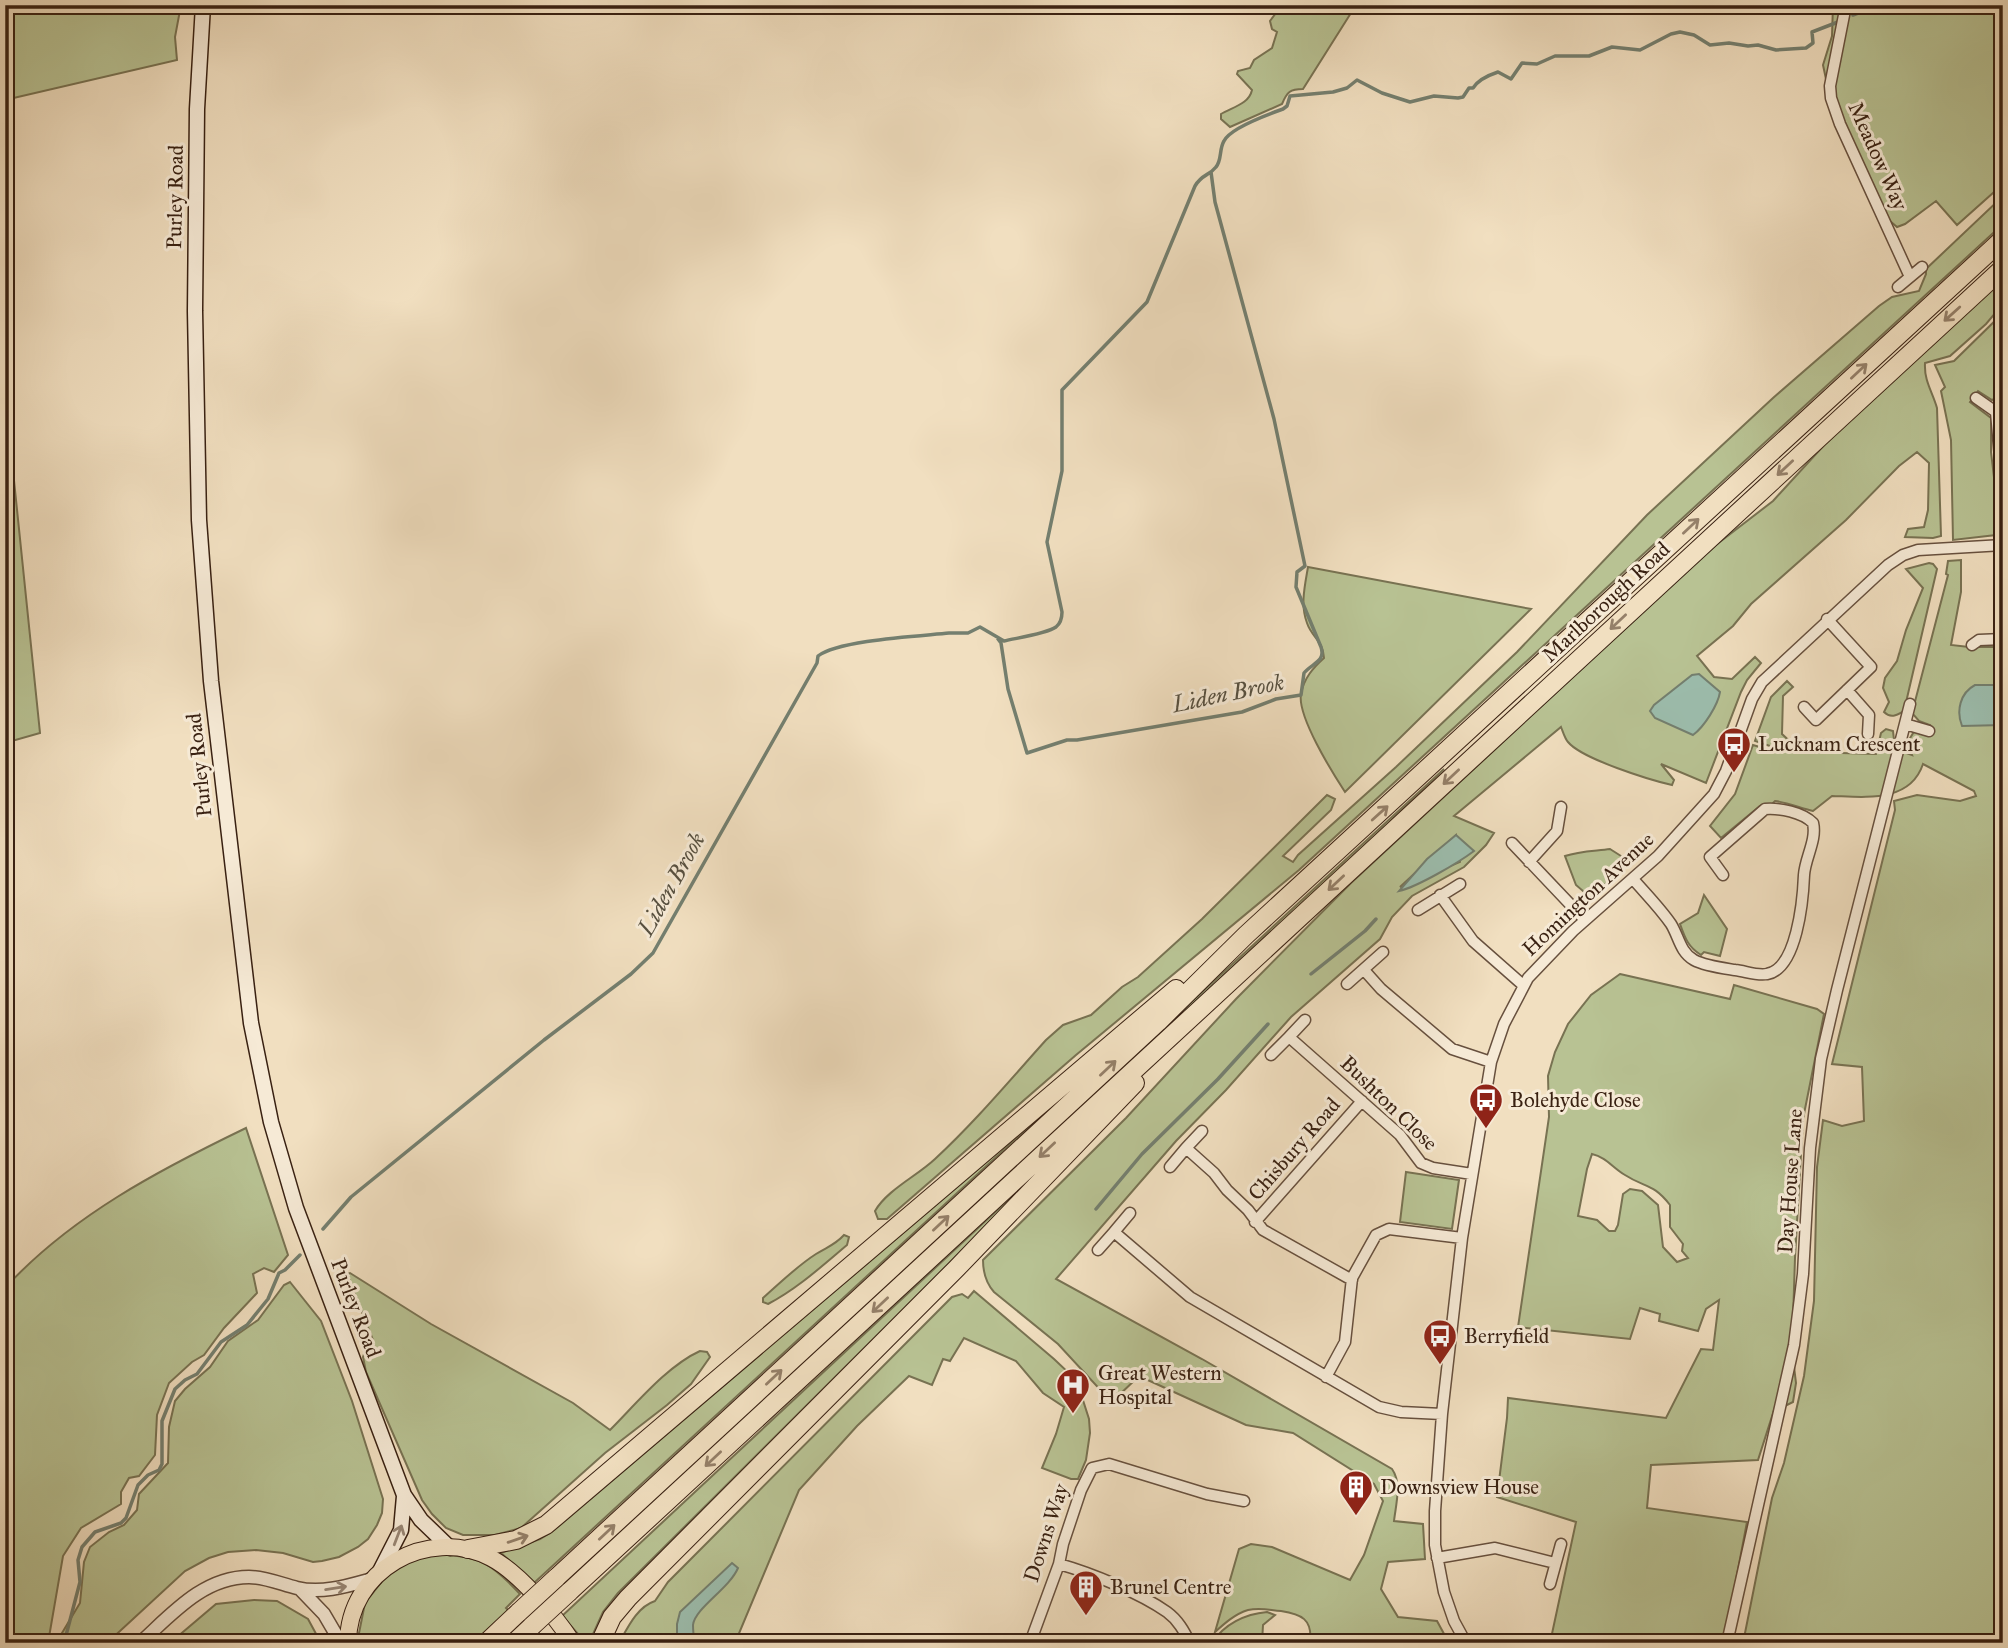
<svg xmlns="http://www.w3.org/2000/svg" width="2008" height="1648" font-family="'IM FELL Great Primer',serif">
	<rect width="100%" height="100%" fill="#f1dfc0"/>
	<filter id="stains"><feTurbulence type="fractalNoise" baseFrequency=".00286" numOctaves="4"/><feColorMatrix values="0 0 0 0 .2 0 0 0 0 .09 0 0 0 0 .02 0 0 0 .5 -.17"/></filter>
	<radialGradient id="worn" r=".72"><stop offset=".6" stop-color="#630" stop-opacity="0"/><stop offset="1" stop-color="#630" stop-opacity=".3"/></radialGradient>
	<path fill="#b8c293" stroke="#787252" stroke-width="2" fill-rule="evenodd" d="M5,5H181L175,37L177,60L5,100Z
		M1282,5H1356L1303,89C1290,89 1287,92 1282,104L1230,127L1221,119V114C1233,107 1249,104 1252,90L1237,74L1238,71L1250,68L1254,60L1272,48L1277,32L1272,29L1270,21Z
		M1833,5H1852L1853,10L1865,14L1878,5H2003V184L1957,225L1936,201L1905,224L1897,227L1890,221L1830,98L1823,65L1832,36Z
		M2003,196V224L1299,870L1076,1055L887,1219H878L875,1211C887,1190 917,1176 935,1159C975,1122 1010,1080 1046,1040L1063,1025L1091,1015L1122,987L1138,977L1202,919L1327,795L1335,799L1331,810L1283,856L1293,862L1298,855L1396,767L1517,652L1647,515L1773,398L1879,306L1892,297L1919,291L1926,274V269Z
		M2003,279V304L1986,324L1950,356L1925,363C1924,381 1932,391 1937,408L1941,536L1933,538L1905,537L1908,529L1924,527L1928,510L1929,463L1917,452L1899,466L1846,520L1751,604L1733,626L1697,656L1714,677L1732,679L1755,657L1761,663L1747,680L1741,692L1706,783L1661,764L1674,780L1672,785C1650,780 1582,759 1568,742C1565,739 1563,732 1561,727L1454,816L1494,833L1486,845L1464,867L1412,896L1392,917L1380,939L1291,1017L1226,1090L1176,1141L1056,1279L1202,1359L1392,1469C1402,1483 1396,1504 1394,1521L1423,1524L1425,1559L1388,1562L1381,1589L1398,1617L1437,1621L1449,1643H1369V1640L1353,1639V1643H1310C1313,1619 1301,1614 1281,1611C1269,1610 1260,1607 1248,1610C1235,1614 1225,1623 1215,1632L1239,1549L1251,1544L1272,1547L1350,1580L1364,1555L1383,1501L1374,1484L1293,1433L1246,1425L1139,1376L1115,1399L1105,1395L1058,1344L994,1292C986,1283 983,1272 983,1260L1126,1118L1236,999L1351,883L1712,548L1773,501L1827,442ZM1456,835L1460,862L1400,887Z
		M2003,313V395L1992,400L1978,391L1970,402L1991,418V452L2000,528L1996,535L1953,540L1951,440L1941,391L1945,387L1935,365L1954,361Z
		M5,393L40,733L5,743Z
		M1961,560V592L1951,645L1969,647H2003V1643H1743L1772,1498L1784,1463L1804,1376L1814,1301L1817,1167L1823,1120L1842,1126L1864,1121L1862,1067L1832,1064L1895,810L1894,801L1917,795L1960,801L1976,796L1974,791L1923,764C1910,803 1865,797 1832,796L1813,811C1800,808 1789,803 1775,801L1771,805L1760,806L1721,838L1710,826L1735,794L1753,745L1773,751L1876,754L1881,733L1886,729L1893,731L1895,749L1912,755L1907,743L1915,730L1927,734L1930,725L1919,721L1912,713L1948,575L1946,574L1948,561Z
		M1929,563L1933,564L1937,569L1904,711C1897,715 1891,719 1884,712L1889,702L1883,688L1885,678L1897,661L1906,630L1923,588L1906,569Z
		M1308,567L1531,609L1345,792C1332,772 1297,716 1301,694C1304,678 1313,668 1324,658C1323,640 1312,638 1307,623C1300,605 1305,585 1308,567Z
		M1787,681L1793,687L1783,696L1782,734L1797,748L1773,747L1755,741L1771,697Z
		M1444,769L1368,844L566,1586L562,1582Z
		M1610,849L1621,856L1623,867L1591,898L1576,885L1565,856C1579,851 1595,851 1610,849Z
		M1704,895L1727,929L1720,956L1704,952L1701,955C1688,947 1685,938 1680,924L1698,913Z
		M1620,974L1730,999L1734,985L1817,1009L1824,1014L1803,1119L1795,1258L1792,1350L1796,1383L1793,1402L1785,1406L1775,1407L1758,1460L1651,1465L1647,1508L1747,1522L1724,1643H1550L1576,1522L1497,1497L1507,1418L1508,1398L1666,1418L1701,1349L1713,1350L1719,1300L1706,1309L1698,1331L1659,1321L1660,1314L1640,1308L1630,1339L1518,1327L1549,1117L1548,1076L1555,1052L1568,1024L1591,995ZM1592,1154C1606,1157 1613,1168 1625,1175C1645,1188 1653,1183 1670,1205V1227L1683,1244L1682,1251L1688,1258L1677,1262L1663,1247L1658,1205L1642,1191L1630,1189L1623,1194L1618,1225L1615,1231H1609L1597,1220L1578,1216L1587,1169Z
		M1045,1112L534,1583L501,1553L540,1539L553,1531Z
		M246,1128L288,1255L274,1272L264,1268L253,1274L257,1293L224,1328L204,1355L192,1362L169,1383L157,1415L155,1455L139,1476L129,1478L121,1492V1504L81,1528L63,1556L48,1643H5V1288C71,1216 159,1170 246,1128Z
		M1406,1172L1459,1180L1452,1229L1400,1222Z
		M1023,1186L1025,1188L618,1593L603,1612L589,1643H586L562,1616Z
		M844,1235L849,1237L847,1245C822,1266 797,1289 768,1304L763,1302V1298C780,1283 797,1266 816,1254C827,1247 835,1245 844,1235Z
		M350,1273L431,1324L573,1403L610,1430C636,1404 667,1366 700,1351L707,1352L710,1357L691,1384L667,1405L605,1453L521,1528L495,1535H463L446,1528L432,1514L422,1500L366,1372L363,1357L366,1348L373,1340L347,1274Z
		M290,1282L321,1321L352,1401L383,1499L382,1513L377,1525L368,1539L358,1547L339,1557L322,1561L313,1562L283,1553L256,1550L228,1552L209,1558L185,1571L107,1643H56L80,1603L84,1562L90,1547L109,1532L124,1525L137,1510L139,1494L168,1463L169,1427L175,1401L185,1389L210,1367L228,1341L258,1320L284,1285Z
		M974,1291L1054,1359L1072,1376L1080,1391L1089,1419L1090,1433L1086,1460L1078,1479H1071L1042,1468L1056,1434L1064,1407L1043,1393L1016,1361L964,1338L950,1361L943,1359L932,1385L909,1376L857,1426L799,1490L735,1643H619C628,1627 637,1607 655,1601L668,1582L952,1297L962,1294L968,1298Z
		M440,1554C482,1557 492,1564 520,1594L506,1608L510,1612L477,1643H357L365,1603L387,1575L411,1560Z
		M254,1600L277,1601L308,1619L321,1643H170L216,1604Z
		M1267,1612L1275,1615L1263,1625L1262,1643H1212C1224,1624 1245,1614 1267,1612Z"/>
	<path fill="#9cbdad" stroke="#747f6f" stroke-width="2" d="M1699,674L1720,692C1718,705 1704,727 1693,735L1655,718L1650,711L1654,705L1692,675Z
		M1975,685H1993L2003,690V725L1962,726C1956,711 1960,693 1975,685Z
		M1456,835L1474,851C1458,863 1417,887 1399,891L1427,859Z
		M732,1563L738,1568C729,1589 695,1608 693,1625C693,1631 694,1637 694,1643H677V1624L680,1612Z"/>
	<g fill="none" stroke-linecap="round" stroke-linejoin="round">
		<path stroke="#747f6f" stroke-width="3.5" d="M1853,15L1866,10L1869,5
			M998,639L1001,643L1008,689L1027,753L1067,740H1077L1242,712L1276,699L1301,695L1304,673C1312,663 1326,662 1321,647L1296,587L1297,572L1305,566L1274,419L1215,202L1211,172
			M1311,974L1365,931L1376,919
			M1096,1209L1142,1154L1218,1079L1268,1024
			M323,1229L351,1197L544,1040L631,974L653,953L817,663L818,656C838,640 920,636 949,633H968L980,627L1004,641C1016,638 1046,634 1056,627C1061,623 1062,618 1062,612L1047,542L1062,471V390L1147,302L1195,186C1202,174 1209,176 1216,167C1222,160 1219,149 1224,141C1230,128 1269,114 1283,109L1287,106L1290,96L1333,92L1347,88L1357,80L1382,93L1410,102L1434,96L1458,98L1463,97L1469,88H1473C1478,80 1489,75 1498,72L1511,79L1522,63L1537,64L1555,56H1589L1612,47L1640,50L1671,34L1680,32L1694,35L1710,45L1729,43L1748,46L1758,45L1776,50L1806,48L1813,43L1812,32L1838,22
			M64,1643L80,1582L78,1560L82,1547L95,1532L121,1523L126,1518L138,1485L148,1475L159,1470L162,1464V1421L175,1389L185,1380L197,1374L221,1342L247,1325L268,1299L279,1273L285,1270L300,1255"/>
		<g stroke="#67503e" stroke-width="13">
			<path id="minor" d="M1846,5L1830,86L1831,98L1840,124L1910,277
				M1898,287L1922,267
				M1976,398L1996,412
				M2003,405L1996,412L2003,492
				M1972,645L1979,640L2003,639
				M1847,690L1869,715L1868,734
				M1804,707L1816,720L1871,667L1827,619
				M1905,724L1929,731
				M1512,843L1585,920
				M1529,862L1557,831L1561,807
				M1633,879C1646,894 1660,908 1671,924C1679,937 1680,952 1694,960C1705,966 1722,968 1735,970C1745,971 1757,976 1767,974C1797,969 1803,900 1804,875C1805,858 1817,840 1813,823C1802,812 1780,808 1765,809L1710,857L1723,875
				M1440,895L1473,941L1523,985
				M1418,910L1460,884
				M1364,970L1381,989L1452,1049L1491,1062
				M1347,984L1383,952
				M1305,1020L1289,1037L1400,1135L1421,1163L1433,1168L1472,1174
				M1271,1055L1289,1037
				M1186,1148L1202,1131
				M1170,1167L1186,1148L1214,1173L1227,1190L1248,1210L1263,1230L1352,1280
				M1130,1213L1114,1232L1190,1297L1379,1407L1401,1412L1442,1414
				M1255,1222L1362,1101
				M1098,1250L1114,1232
				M1326,1377L1345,1342L1352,1278L1376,1235L1389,1229L1462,1238
				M1437,1558L1495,1548L1555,1563
				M1059,1564C1091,1573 1140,1593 1167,1612C1178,1620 1184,1631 1190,1643
				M1550,1584L1561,1544
				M1030,1643L1059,1564L1063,1544L1081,1490L1092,1468L1109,1464L1207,1494L1244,1501
				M1466,1643L1454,1621L1444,1592L1435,1545V1511L1442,1414L1462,1238L1491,1062L1504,1024L1528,978L1573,931L1658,856L1714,794L1726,771L1752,699L1762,682L1888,565L1903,555L1918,550L2003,545
				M1727,1643L1794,1345L1803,1274L1810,1148L1821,1059L1837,990L1910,704"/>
		</g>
		<g stroke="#67503e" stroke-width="15">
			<path id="tertiary" d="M300,1589L324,1614L341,1643
				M140,1643C171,1615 203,1577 249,1577C265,1577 281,1584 297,1588C322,1594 347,1586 372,1579"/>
		</g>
		<g stroke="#392112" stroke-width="17">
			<path id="secondary" d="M203,5L197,109L195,311L199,520L211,681L251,1023L271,1122L296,1208L404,1495L421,1520L450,1548
				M380,1571L401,1530L404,1496"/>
		</g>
		<g stroke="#392112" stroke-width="18">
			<path id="primary" d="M348,1643C348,1571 427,1525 491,1558C520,1573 555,1616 573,1643"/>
		</g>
		<g stroke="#392112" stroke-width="20">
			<path id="trunk" d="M468,1549L516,1540L546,1525L1176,989
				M556,1578L1158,1022L1246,935L2003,239
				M569,1592L2003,268
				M486,1643L519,1612
				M514,1643L532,1626
				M600,1643L612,1617L628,1598L956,1269L1135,1083"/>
		</g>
		<use href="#minor" stroke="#f6ead6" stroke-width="10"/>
		<use href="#tertiary" stroke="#f6ead6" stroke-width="12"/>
		<use href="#secondary" stroke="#f6ead6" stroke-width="14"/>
		<use href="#primary" stroke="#f1dfc0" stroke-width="16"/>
		<use href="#trunk" stroke="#f1dfc0" stroke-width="18"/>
		<g stroke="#392112" stroke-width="20" stroke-linecap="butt">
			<path id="trunk-bridge" d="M519,1612L556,1578
				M532,1626L569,1592"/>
		</g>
		<use href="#trunk-bridge" stroke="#f1dfc0" stroke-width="18"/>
	</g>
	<defs><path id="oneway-shaft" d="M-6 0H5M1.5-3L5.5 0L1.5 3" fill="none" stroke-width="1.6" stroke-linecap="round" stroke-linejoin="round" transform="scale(1.75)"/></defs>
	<g stroke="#958069">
		<use href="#oneway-shaft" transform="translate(1952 314) rotate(138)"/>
		<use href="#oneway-shaft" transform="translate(1859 371) rotate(-43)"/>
		<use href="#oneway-shaft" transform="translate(1785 468) rotate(137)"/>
		<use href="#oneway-shaft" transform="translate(1691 526) rotate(-43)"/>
		<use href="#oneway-shaft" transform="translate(1618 622) rotate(137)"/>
		<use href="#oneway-shaft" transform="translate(1451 777) rotate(137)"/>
		<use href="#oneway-shaft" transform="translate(1380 813) rotate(-42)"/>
		<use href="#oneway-shaft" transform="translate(1336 883) rotate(137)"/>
		<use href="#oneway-shaft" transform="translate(1108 1068) rotate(-43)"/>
		<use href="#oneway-shaft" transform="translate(1047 1150) rotate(137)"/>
		<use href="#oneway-shaft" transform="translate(941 1223) rotate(-43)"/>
		<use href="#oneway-shaft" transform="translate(880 1305) rotate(137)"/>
		<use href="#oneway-shaft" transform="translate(774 1377) rotate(-43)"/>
		<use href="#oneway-shaft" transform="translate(713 1459) rotate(137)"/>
		<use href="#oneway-shaft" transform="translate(607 1532) rotate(-43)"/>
		<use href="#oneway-shaft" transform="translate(518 1539) rotate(-19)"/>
	</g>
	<g stroke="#988674">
		<use href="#oneway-shaft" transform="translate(398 1535) rotate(-69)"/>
		<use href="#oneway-shaft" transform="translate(336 1588) rotate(-9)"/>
	</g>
	<defs>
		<g id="bus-pin" transform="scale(1.75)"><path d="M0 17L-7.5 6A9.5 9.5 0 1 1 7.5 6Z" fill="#8f2418" stroke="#f6ead6"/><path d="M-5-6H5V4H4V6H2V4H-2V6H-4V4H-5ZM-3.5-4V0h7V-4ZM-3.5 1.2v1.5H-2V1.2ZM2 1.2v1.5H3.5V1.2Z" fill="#fff"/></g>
		<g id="hospital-pin" transform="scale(1.75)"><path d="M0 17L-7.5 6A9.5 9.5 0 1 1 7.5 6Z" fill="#8f2418" stroke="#f6ead6"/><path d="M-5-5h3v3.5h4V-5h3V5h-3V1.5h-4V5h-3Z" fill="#fff"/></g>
		<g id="building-pin" transform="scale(1.75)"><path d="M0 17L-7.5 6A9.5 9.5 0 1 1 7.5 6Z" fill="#8f2418" stroke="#f6ead6"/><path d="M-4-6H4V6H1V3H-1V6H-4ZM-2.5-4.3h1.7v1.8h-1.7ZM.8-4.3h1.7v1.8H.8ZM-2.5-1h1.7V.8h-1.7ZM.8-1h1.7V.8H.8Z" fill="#fff"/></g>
	</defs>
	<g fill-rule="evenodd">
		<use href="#bus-pin" x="1734" y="744"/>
		<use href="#bus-pin" x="1486" y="1100"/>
		<use href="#bus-pin" x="1440" y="1336"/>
		<use href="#hospital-pin" x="1073" y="1385"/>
		<use href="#building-pin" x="1356" y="1487"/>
		<use href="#building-pin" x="1086" y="1587"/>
	</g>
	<g text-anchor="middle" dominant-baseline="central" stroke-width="6" stroke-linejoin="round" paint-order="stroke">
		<g font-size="21" fill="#392112" stroke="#f6ead6">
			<text transform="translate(1878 156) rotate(66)">Meadow Way</text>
			<text transform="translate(175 197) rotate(-89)">Purley Road</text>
			<text transform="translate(1606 602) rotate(-43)">Marlborough Road</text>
			<text transform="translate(199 765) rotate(-96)">Purley Road</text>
			<text transform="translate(1588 894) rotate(-43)">Homington Avenue</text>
			<text transform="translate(1389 1103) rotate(44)">Bushton Close</text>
			<text transform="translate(1294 1149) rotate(-49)">Chisbury Road</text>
			<text transform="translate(1790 1181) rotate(-86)">Day House Lane</text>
			<text transform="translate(356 1308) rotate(69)">Purley Road</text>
			<text transform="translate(1046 1533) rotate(-72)">Downs Way</text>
		</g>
		<g font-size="21" fill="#392112" stroke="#f6ead6" text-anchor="start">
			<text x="1758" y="744">Lucknam Crescent</text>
			<text x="1510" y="1100">Bolehyde Close</text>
			<text x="1464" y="1336">Berryfield</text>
			<text x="1098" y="1373">Great Western<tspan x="1098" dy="24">Hospital</tspan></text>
			<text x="1380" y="1487">Downsview House</text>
			<text x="1110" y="1587">Brunel Centre</text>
		</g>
		<g font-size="23" font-style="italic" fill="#575040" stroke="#f6ead6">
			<text transform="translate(1228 693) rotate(-12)">Liden Brook</text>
			<text transform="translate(671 884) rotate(-61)">Liden Brook</text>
		</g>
	</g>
	<rect width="2008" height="1648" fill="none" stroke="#f1dfc0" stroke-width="28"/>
	<rect x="7" y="7" width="1994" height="1634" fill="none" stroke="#392112" stroke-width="3.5"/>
	<rect x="14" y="14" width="1980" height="1620" fill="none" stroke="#392112" stroke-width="2"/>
	<rect width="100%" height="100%" filter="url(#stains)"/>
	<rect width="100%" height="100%" fill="url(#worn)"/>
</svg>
